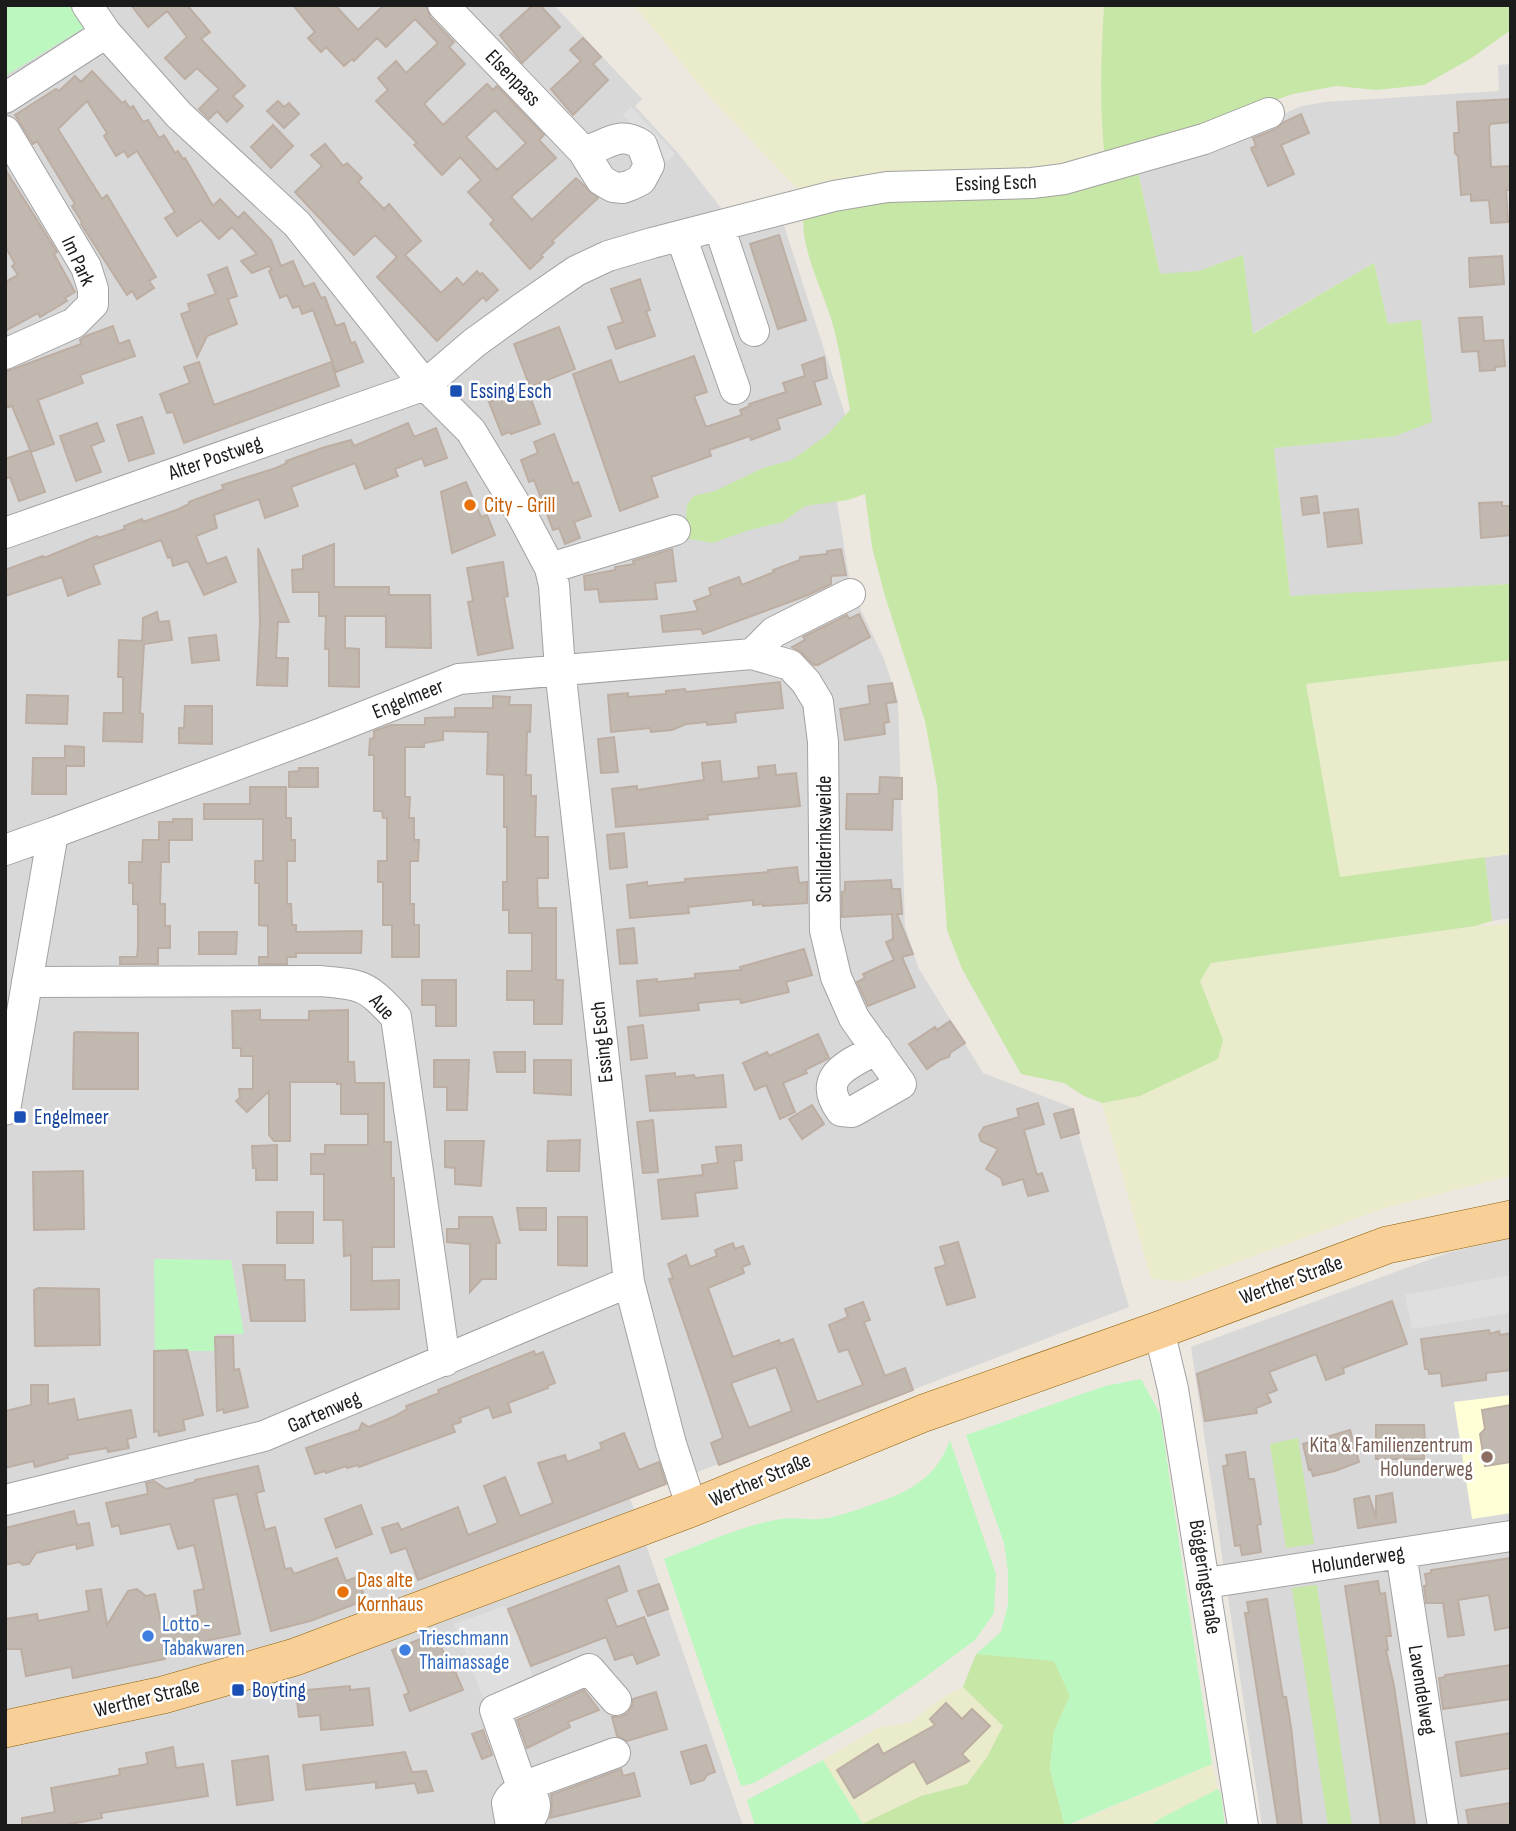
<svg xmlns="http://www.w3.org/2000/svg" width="1516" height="1831" font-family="'Sofia Sans Condensed',sans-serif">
	<rect width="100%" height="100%" fill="#ece8e0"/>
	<path fill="#d9d8d8" d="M5,5H554L642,99L635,106L678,153L725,213H780L854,442L837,502L851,589L884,659L898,701L905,926L918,967L983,1073L1071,1107L1129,1307L630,1498L743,1826H5Z
		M1511,64V584L1290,597L1274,448L1395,436L1421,321L1388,324L1374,263L1252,334L1243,255L1199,271L1160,275L1137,167L1233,135L1302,106L1325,102L1499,91L1498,65Z
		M1511,854V918L1492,921L1485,857Z
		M1511,1238V1826H1262L1191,1347L1447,1253Z"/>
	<path fill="#fefed7" d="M1511,1395V1513L1472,1519L1454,1402Z"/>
	<path fill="#e9ebcb" d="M634,5H1104L1101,62L1102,132L1105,159L1050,176L802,194L706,93Z
		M1511,660V854L1340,877L1306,684Z
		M1511,924V1176L1388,1207L1183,1282L1151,1279L1102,1103L1140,1096L1223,1040L1200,981L1211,963L1475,926Z
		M963,1687L1003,1726L987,1757L967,1784L921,1796L862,1824L823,1760L879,1727L910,1723L940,1699Z
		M1212,1764L1218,1789L1161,1818L1150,1826H1068Z"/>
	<path fill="#c6e7a6" d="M1104,5H1511V30L1470,59L1424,85L1376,90L1337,86L1293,94L1105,159C1099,108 1101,56 1104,5Z
		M1137,167L1160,274L1199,271L1243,255L1253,334L1374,263L1388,324L1421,320L1432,422L1395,436L1274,448L1290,596L1511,584V660L1306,684L1340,877L1485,857L1492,921L1475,926L1211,963L1200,981L1223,1040L1218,1059L1140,1096L1102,1103L1084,1096L1064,1083L1021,1074L962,969L947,930L937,786L925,721L885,596L872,547L865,494L848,500L805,506L783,522L746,531L713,543L685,538L687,505L694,496L715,491L763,468L792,460L827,435L850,410C845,383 841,356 834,329C826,295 796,244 805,209Z
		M1298,1438L1314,1544L1286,1548L1270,1444Z
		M1317,1585L1352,1826H1328L1292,1588Z
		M976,1654L1054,1660L1070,1696L1054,1731L1050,1769L1065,1826H864L862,1824L921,1796L967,1784L987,1757L1003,1726L963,1687Z"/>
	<path fill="#bcf7c0" d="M7,5H69L84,28L5,76Z
		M154,1259L231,1260L244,1334H216L215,1351H155Z
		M1141,1379L1160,1414L1212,1764L1065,1826L1050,1769L1054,1731L1070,1696L1054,1661L976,1654L1001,1632L1008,1604V1572L1004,1543L966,1435L1105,1386Z
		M950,1440L996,1574L994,1613L975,1640L924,1678L871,1715L754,1783L741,1786L664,1559C702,1544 740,1526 781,1519C793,1517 806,1520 819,1519C834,1518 851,1512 865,1507C904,1494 936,1481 950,1440Z
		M823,1760L864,1826H755L747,1800Z
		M1218,1789L1221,1794L1225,1826H1150L1161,1818Z"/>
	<path fill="#dfdfdf" d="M631,107L675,154L667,162L623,115Z
		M1511,1275V1313L1412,1329L1405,1295Z
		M505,1606L535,1681L485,1703L454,1624Z"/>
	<path fill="#c1b8b0" stroke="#bdaea3" stroke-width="2" fill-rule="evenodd" d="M131,5H187L210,32L201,39L245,86L233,96L243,106L227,122L217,111L209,119L199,109L219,89L197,68L185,79L165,58L187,37L167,11L148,27Z
		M293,5H335L358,30L384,5H426L430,17L454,42L449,47L465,64L424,104L443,125L487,84L493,90L497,86L544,135L539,140L556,158L511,197L532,220L576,178L598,198L552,241L554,243L541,255L543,257L530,269L490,224L494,220L468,192L481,180L460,157L442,175L414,145L417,143L376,101L388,90L378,78L396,61L406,73L438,43L415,19L386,47L377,38L354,61L352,59L344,66L326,47L321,52L308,38L315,32ZM495,110L526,143L497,170L466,137Z
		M533,5H540L560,27L522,63L500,35Z
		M583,38L601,57L593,64L608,80L573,115L551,89L581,61L570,50Z
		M92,71L122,103L125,101L130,108L133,106L143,122L148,120L159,138L164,135L175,153L178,151L183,159L185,158L213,206L220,199L238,218L244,212L271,240L281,266L293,261L304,287L314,283L321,298L325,297L336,326L344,323L351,343L355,342L363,362L336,372L313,310L302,314L299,306L293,308L287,295L280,298L269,271L272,270L269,266L252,273L241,261L257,254L232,227L219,239L201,220L177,236L165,218L175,212L137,151L128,157L124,151L116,156L104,136L107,133L87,101L58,129L102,199L107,195L156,277L149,281L154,288L137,299L132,291L127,295L81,224L82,222L72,206L75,204L37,141L33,144L15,115L56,89L59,91L75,76L81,82Z
		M1511,99V122L1490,124L1489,128L1491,167L1511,166V190H1506L1508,222L1491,223L1489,200L1471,201V194L1461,195L1458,156L1455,153L1454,133H1459L1457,102Z
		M278,101L284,107L289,103L299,114L284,128L267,111Z
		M1301,114L1309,133L1281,145L1294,174L1268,186L1251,148L1256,146L1253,138L1276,129L1284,122Z
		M273,125L293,146L271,168L251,147Z
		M325,144L343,166L347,163L362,178L358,182L384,209L389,204L421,241L405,255L441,293L457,278L463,285L477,271L480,275L482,273L498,290L486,301L483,297L437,341L377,277L397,257L375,235L354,255L295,192L322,166L311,155Z
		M5,169L57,252L54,254L75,292L65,298L67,301L40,317L38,313L5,331V282L18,275L12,266L15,264L5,246Z
		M779,235L806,320L778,329L750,244Z
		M1502,256L1504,284L1470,287L1469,258Z
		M227,267L237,296L228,299L237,324L207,336L197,357L181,314L190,311L188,304L216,294L208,275Z
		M640,279L650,310L646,311L655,336L616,349L608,327L623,322L611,289Z
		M1482,317L1484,341L1503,340L1505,366L1495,367V370L1480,371L1478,351L1462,352L1459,318Z
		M113,326L119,344L129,340L135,356L80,375L83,383L38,400L54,444L31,452L12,406L5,408V372L81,344L80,340L86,336Z
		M559,327L575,369L530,387L514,344Z
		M694,356L707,392L694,396L706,427L742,415L740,410L750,406L749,404L786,392L783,383L805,376L802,365L824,357L827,378L814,382L821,404L777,419L780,429L751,440L750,436L709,450L711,456L651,477L658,497L620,511L573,374L611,360L619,383Z
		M199,362L214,405L331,362L339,386L184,443L173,412L167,413L160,394L190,383L184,367Z
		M527,388L540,424L511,434L510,432L502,435L489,402Z
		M142,417L154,453L129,461L117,425Z
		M97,423L104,441L91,446L101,472L76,481L60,436Z
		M408,423L414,437L436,428L447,458L425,466L422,458L395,469L398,476L365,489L355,463L291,487L298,506L265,518L259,499L214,515L217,528L196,536L207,564L226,557L236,582L204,595L188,561L173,566L171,557L168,558L161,540L93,565L100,584L85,589L68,596L62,577L5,596V570L43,556L44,558L97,536L98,538L125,529L124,526L142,519L143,522L179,509L189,504V502L224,489L222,485L276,468L287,463L286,461L322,448L351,440L354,446Z
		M554,434L573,484L578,482L591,516L574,522L580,538L565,544L559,528L553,530L534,480L529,482L521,460L538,453L534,442Z
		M30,450L45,492L19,501L10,477L5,479V459Z
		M466,482L481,517L487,515L495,535L452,553L441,492Z
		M1317,496L1319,513L1303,515L1301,498Z
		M1502,502V506H1511V535L1481,538L1479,503Z
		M1358,509L1362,543L1328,547L1324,513Z
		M334,544V587H389V595H430L431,648L386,647V616H345V648L359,649V687L329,686V649H325L326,616H319V592H293L292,570L303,569V556Z
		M258,548L289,622H278L276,658H288L287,686L257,685L260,622Z
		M672,549L676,581L655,583L657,599L600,602L598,589L585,590L584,576L615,570V567L634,564L633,561Z
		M841,549L846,575L831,576V584L808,595L703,634L701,629L663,632L661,616L698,611L694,601L711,595L709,588L739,577L742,585L774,572L773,570L800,560V557L827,554V551Z
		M503,562L508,596L504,597L513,648L478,655L468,602L473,601L467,568Z
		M157,612L159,622L169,621L172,640L144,644L140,713L143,714L142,742L103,741L104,713H123V677H118L119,640L142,641L143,618Z
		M859,614L870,637L818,665H814L802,653L792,647L805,640L803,637L847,615L849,619Z
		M216,635L219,660L192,663L189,638Z
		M780,682L783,708L735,713L736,722L707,725V722L686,724L672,730L651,732L650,728L611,732L608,695L628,693V697L666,694V691L685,689L686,692Z
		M892,683L896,702L886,703L889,722L884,723L885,734L845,740L840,709L870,704L868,686Z
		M27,695L68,696L67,724L26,723Z
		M493,696L510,697L509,705H531L530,732H527L526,775H531V796H536L535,837H548V878H537L538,908H556V980H563L562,1024H534V1000H507V971H532V933H509V910H503V882H507V827H504V775L487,774L488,732L443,731V740L424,743V747H405V797H410L409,818H414V840H419L418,861H410V904H414V925H419V957H392V925H383V882H378V861H387V818H383L382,811H374V755H369L370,739L374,738V731L391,725H425V718L455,717V708H493Z
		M185,706H212V744L179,743V728H184Z
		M614,737L618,772L601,773L598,739Z
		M65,746L84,747V766H66V794H32L33,758H65Z
		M720,761L722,782L759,778L758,767L775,765L776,775L796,773L800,806L707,815L708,819L616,827L612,789L637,786V790L704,780L702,763Z
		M299,768H318V787H289V772L299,771Z
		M880,777L902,778V799H893L892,830L846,829L847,794H879Z
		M250,787H286V818H291V840H295V861H287V904H291L292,925H296V932L362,931L361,953H296V957H287V964H259V957H268V926L259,925V883H255V861H263V819H204V804H250Z
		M173,819H192V840H169V862H161L160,904H165V926H170V948H158V964H120V957H137L138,947V904H133V883H129V862H142L143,840H159V822H173Z
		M624,833L627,867L610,869L607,835Z
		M797,867L799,883L807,882V903L763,906V904L753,905V900L688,907L689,913L630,918L627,885L647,882V886L685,882V879L769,872L768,870Z
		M891,880L892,889H900L902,914H897L913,954L902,957L915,987L868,1006L857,982L865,978L863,974L894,960L886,942L893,939L892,914L842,917V892L845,891V882Z
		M634,928L637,963L620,964L617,930Z
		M199,932H237L236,954H199Z
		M804,949L812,975L786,982L789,992L741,1003L740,999L698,1003L699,1010L640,1016L637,981L657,979V982L695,978V974L741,970L740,967Z
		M422,980H456V1026H436V1005H422Z
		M260,1010V1020H309V1011L348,1010V1062H354L355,1083H384V1142H391V1178H394V1247H372V1281L399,1280V1309L351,1310V1255L344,1256L343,1220H324V1174H311V1154H325V1145H368V1114H341V1084H337V1082H290V1141H274L269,1135V1091L247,1112L236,1101L240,1098L239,1089H253V1056H241V1048H233L232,1011Z
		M950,1021L965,1043L950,1053L949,1057L940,1060L927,1069L909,1044L935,1027L937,1030Z
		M643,1025L647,1058L631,1060L628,1027Z
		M76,1032L138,1033V1089H73L74,1033Z
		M818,1034L829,1058L805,1070L807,1073L783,1083L795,1112L780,1119L766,1085L755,1090L743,1063L767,1052L769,1056Z
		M494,1052H525V1072H497Z
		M434,1060H469L467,1110H447V1087H434Z
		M534,1060H571V1095L534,1093Z
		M675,1073V1077L694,1075L695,1078L723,1075L726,1107L650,1111L646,1076Z
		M1038,1103L1044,1124L1024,1130L1037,1175L1042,1173L1048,1191L1028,1196L1023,1179L1003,1185L1001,1178L986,1169L998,1149L981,1141L979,1135L984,1127L1019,1117L1017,1109Z
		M812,1105L824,1124L802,1139L789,1119Z
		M1073,1109L1079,1133L1061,1138L1054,1114Z
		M653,1120L658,1172L643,1173L637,1122Z
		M580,1140L579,1171H547L548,1141Z
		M445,1141H484L481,1186L455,1184V1168L445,1167Z
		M277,1145V1180H256V1168H253L252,1146Z
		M741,1145L742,1160L734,1161L737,1188L695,1193L698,1216L662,1219L658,1180L703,1175L702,1165L718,1163L716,1147Z
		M83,1171L84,1229L34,1230L33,1172Z
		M517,1208H546V1230H520Z
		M277,1212H313V1243H277Z
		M459,1217H492L500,1243H496V1279H482L470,1292V1244L447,1242V1229H459Z
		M558,1217H587V1266L558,1265Z
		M958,1242L975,1297L947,1305L935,1268L946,1265L940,1247Z
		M733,1243L735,1249L743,1246L750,1264L742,1267L744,1273L708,1288L733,1357L779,1340L780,1344L793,1339L817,1402L863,1385L848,1349L839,1352L829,1325L848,1317L845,1309L863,1302L870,1320L864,1322L885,1376L905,1368L913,1390L719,1465L711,1443L723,1438L669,1279L673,1278L668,1264L686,1255L690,1267L717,1256L715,1250ZM776,1367L792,1411L749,1428L731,1383Z
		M243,1265H285V1280H304L305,1321H251Z
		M38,1288L99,1289L100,1345L35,1346L34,1290Z
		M1392,1301L1407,1344L1343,1368L1344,1373L1326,1380L1316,1354L1269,1372L1277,1390L1267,1394L1271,1402L1256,1408L1257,1413L1205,1421L1197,1374Z
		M1489,1330L1490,1334L1499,1331L1500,1335L1511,1333V1370L1486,1373V1380L1442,1386L1441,1373L1429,1374L1428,1369H1425L1421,1339Z
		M215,1337H233L234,1370L239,1369L248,1407L224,1413L223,1409L217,1411Z
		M187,1350L203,1415L183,1420L185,1430L159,1436L158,1431L154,1432V1351Z
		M534,1351L535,1355L543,1352L555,1383L547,1386L548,1388L508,1403L511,1412L493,1418L489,1407L460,1418L461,1422L452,1425L455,1432L359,1467L358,1465L347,1468L346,1466L326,1473L325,1471L315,1474L306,1448L359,1430L362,1423L369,1427L395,1416L407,1409L406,1406L439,1393L438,1390Z
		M31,1385H48V1404L74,1399L78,1420L131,1410L136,1437L127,1439L129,1448L108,1452L107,1448L67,1455L68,1458L35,1467L33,1461L5,1468V1411L31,1405Z
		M1511,1405V1462L1485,1466L1480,1434L1485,1429L1482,1410Z
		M1376,1425H1424L1426,1452H1424V1459H1376Z
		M1350,1430L1359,1462L1335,1471L1313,1476L1311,1469L1309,1470L1303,1444Z
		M624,1433L639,1470L659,1462L666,1484L418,1580L406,1548L391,1553L382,1528L398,1523L401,1530L458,1507L468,1535L498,1523L484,1486L505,1477L520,1516L553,1503L538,1463L565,1455L567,1462L602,1449L600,1443Z
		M1245,1452L1249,1479H1254L1261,1524L1257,1525L1261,1552L1242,1555L1240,1545L1235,1546L1223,1466L1228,1465L1226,1455Z
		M258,1466L264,1491L256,1493L265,1530L275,1527L285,1569L291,1568L294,1574L337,1558L346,1581L357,1577L366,1600L310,1621L271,1631L237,1494L213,1499L240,1634L163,1649L165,1659L73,1678L71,1667L26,1676L21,1649H5V1619L37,1614L38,1621L89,1611L86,1591L101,1589L107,1625L128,1591L137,1589L146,1596L155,1594L161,1623L198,1615L194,1591L204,1589L194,1545L178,1549L170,1524L121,1534L119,1525L112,1527L106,1503L148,1494L146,1483L154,1481L166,1489L195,1482V1480Z
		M1392,1493L1396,1522L1358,1528L1354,1499L1369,1496L1376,1518V1496Z
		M361,1505L372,1534L336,1548L325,1519Z
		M74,1511L77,1525L89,1523L93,1545L77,1549L76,1544L36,1553L29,1564L23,1565L19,1562L5,1565V1528Z
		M1511,1558V1627L1495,1630L1489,1595L1458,1600L1464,1635L1448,1637L1443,1603H1426L1424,1586L1427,1585L1425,1574L1431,1573V1570Z
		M619,1566L627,1591L606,1599L617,1627L644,1617L659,1655L637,1664L633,1654L615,1660L606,1637L531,1666L508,1609Z
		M1378,1581L1380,1594L1385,1593L1391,1636H1386L1388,1650H1386L1394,1686L1415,1826H1381L1345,1586Z
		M659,1584L668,1609L648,1616L638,1591Z
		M1267,1599L1283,1697H1286L1291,1727L1302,1826H1278L1245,1613H1249L1247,1602Z
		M436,1633L451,1672L455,1671L463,1690L410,1711L404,1695L409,1693L392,1650Z
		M1511,1665V1699L1443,1709L1439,1678L1445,1677V1675Z
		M350,1686V1690L369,1688L373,1725L321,1730L320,1715L299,1717L296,1691Z
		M584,1690L599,1710L568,1722L570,1727L527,1748L517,1720Z
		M656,1692L667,1729L627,1741L617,1736L612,1717H620L627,1714L632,1706L633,1699Z
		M946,1703L962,1719L972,1709L990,1726L962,1754L969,1761L927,1784L914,1761L854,1798L837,1770L878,1744L883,1754L935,1725L930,1719Z
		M483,1730L492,1755L482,1759L472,1734Z
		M1511,1733V1768L1461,1776L1456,1742Z
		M706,1745L715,1772L707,1775L704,1780L691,1784L681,1752Z
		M173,1747L176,1768L203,1764L208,1796L101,1813L102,1818L60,1826H22V1818L55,1812L51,1788L120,1775L119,1769L148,1764L146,1753Z
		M405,1752L412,1772L426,1771L433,1791L418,1793L415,1783L376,1788V1782L306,1790L303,1765Z
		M268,1756L273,1800L237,1805L232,1761Z
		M621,1769L623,1776L634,1773L640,1796L550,1818L552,1807L551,1795Z
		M1511,1803V1826H1469L1466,1810Z"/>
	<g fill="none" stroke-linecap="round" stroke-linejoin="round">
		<g stroke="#a2a2a2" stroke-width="32">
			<path id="minor" d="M87,5L106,33L179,115L297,224L425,385L471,431L523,517L550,568L554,585L560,669L629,1282L671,1444L692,1508
				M443,5L583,151L601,180L613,187L623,188L631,185L641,180L649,165L642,145C618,129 607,147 583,151
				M5,98L106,33
				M5,131L86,267L93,289V304L74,323L5,354
				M719,226L754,331
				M681,236L735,389
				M5,533L425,385L474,343L521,309L576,271L608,256L652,243L834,196L887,187L1032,183L1064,179L1204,139L1269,113
				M550,568L675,530
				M752,654L774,632L850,594
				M5,850L53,833
				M27,982L320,981C364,985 366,985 396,1017L445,1361
				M5,1110L53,833L322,733L459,679L752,654L790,665L806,682L818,702L823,742L825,930L836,977L854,1018L901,1084L852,1112L841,1111C815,1075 850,1064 877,1049
				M1159,1330L1173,1389L1243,1826
				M5,1500L264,1436L629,1282
				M1401,1553L1443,1826
				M1206,1583L1511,1536
				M522,1787L615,1753
				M520,1792L522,1787L495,1710L589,1669L616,1700
				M511,1826L507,1803C516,1784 540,1793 534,1811C533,1816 528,1821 525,1826"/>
		</g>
		<g stroke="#8e5f03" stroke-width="38">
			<path id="major" d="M5,1729L163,1695L295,1657L692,1508L924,1413L1159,1330L1387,1245L1511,1219"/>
		</g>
		<use href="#minor" stroke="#fff" stroke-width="30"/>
		<use href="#major" stroke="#f9cf98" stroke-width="37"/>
	</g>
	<g fill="#1a4fb4" stroke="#fff" stroke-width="2.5">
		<rect x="449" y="384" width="14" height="14" rx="3.5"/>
		<rect x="13" y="1110" width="14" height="14" rx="3.5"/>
		<rect x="231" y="1683" width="14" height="14" rx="3.5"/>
	</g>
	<g fill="#e8710a" stroke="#fff" stroke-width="2.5">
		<circle cx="470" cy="505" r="7"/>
		<circle cx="343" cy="1592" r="7"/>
	</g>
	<circle fill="#8d6e63" stroke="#fff" stroke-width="2.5" cx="1487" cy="1457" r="7"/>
	<g fill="#3f7fe0" stroke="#fff" stroke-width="2.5">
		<circle cx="148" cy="1636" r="7"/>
		<circle cx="405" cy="1650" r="7"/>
	</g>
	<g text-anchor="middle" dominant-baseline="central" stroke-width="5" stroke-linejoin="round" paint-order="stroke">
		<g font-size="21" fill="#1b1b1b" stroke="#fff">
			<text transform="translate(513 78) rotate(46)">Elsenpass</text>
			<text transform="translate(996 183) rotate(-2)">Essing Esch</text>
			<text transform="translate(78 261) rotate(65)">Im Park</text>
			<text transform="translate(215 458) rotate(-19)">Alter Postweg</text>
			<text transform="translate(408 699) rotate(-22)">Engelmeer</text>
			<text transform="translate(824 839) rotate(-90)">Schilderinksweide</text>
			<text transform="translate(382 1007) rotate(48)">Aue</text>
			<text transform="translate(602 1042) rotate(-96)">Essing Esch</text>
			<text transform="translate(1291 1280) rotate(-20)">Werther Straße</text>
			<text transform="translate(324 1412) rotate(-23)">Gartenweg</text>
			<text transform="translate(760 1480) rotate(-23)">Werther Straße</text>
			<text transform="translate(1358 1560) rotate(-9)">Holunderweg</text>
			<text transform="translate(1205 1577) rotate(81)">Böggeringstraße</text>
			<text transform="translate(1422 1690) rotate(81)">Lavendelweg</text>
			<text transform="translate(147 1698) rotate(-14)">Werther Straße</text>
		</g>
		<g font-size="21" fill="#164399" stroke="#fff" text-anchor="start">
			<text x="470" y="391">Essing Esch</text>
			<text x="34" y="1117">Engelmeer</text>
			<text x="252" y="1690">Boyting</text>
		</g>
		<g font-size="21" fill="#c56008" stroke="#fff" text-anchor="start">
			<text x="484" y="505">City - Grill</text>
			<text x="357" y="1580">Das alte<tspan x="357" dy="24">Kornhaus</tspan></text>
		</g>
		<g font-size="21" fill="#785e54" stroke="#fff" text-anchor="end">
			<text x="1473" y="1445">Kita &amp; Familienzentrum<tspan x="1473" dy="24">Holunderweg</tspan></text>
		</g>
		<g font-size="21" fill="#366cbe" stroke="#fff" text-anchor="start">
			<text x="162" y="1624">Lotto -<tspan x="162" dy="24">Tabakwaren</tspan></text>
			<text x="419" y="1638">Trieschmann<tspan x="419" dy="24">Thaimassage</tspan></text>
		</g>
	</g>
	<rect width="1516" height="1831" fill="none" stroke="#1b1b1b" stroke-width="14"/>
</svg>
